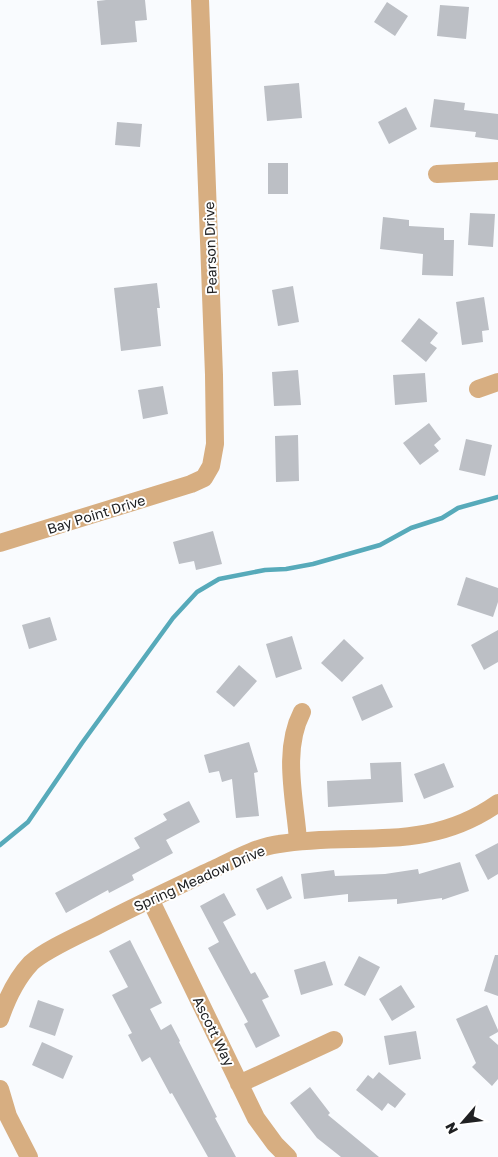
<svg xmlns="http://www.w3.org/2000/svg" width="498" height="1157" font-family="'Golos Text',sans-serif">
	<rect width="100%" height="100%" fill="#f9fbfe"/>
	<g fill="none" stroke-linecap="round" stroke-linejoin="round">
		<path stroke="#57aaba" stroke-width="4.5" d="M0,845L28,822L82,743L173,618L197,592L219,579L265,570L286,569L313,564L380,545L411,528L442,518L458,508L498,497"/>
	</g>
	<path fill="#bcbfc5" d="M106,0H145L147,20L135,21L137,42L101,45L97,1Z
		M387,2L408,16L395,36L374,22Z
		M440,5L469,7L466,39L437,36Z
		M299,83L302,118L267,121L264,86Z
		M434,99L465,103L464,110L498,114V140L475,137L476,132L430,127Z
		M406,107L417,129L389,144L378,122Z
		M117,122L142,124L140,147L115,145Z
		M268,163H288V194H268Z
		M470,213L495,214L493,247L468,245Z
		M383,217L409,220V226L444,228V240H454L453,276L422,275L423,254L380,249Z
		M157,283L160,308H157L161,346L121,351L114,288Z
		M293,286L299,322L278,326L272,290Z
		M484,297L489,330L482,331L483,342L462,345L456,302Z
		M419,318L438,333L430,343L437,348L426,362L401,341Z
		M298,370L301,405L274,406L272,372Z
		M425,373L427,402L395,405L393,375Z
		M163,386L168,414L143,419L138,390Z
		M429,423L441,439L434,445L439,451L420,465L403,443Z
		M298,435L299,481L276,482L275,436Z
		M466,439L492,445L485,476L459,470Z
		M213,531L222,564L196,570L194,561L179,564L173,542Z
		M466,577L498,588V602L493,617L457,605Z
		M50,617L57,640L29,649L22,625Z
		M498,630V662L484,670L471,645Z
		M292,636L302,669L276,678L266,644Z
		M344,639L364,658L342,682L321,663Z
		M239,665L257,681L234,707L216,692Z
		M382,684L393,707L362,721L352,697Z
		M249,742L258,772L254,773L259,816L236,818L232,779L222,782L219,771L209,773L204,755Z
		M401,762L403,802L328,807L327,781L371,779L370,763Z
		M444,763L454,787L424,799L414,774Z
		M189,801L200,822L166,840L173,853L132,875L134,880L109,893L108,890L66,913L55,893L140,848L134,838L167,820L163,814Z
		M498,843V874L488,880L475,855Z
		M460,862L469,891L442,900V898L397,904V899L348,902V894L304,899L301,874L334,870L335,876L385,874L418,869L419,874Z
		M282,876L292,898L267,910L256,889Z
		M224,893L236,915L223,922L251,974L255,972L269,997L262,1000L280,1036L256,1048L244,1024L248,1022L208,948L219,942L200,906Z
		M130,940L162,1003L150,1009L161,1030L171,1024L180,1041L179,1042L217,1117L215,1118L236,1157H208L172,1093L170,1094L150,1057L142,1062L128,1035L132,1033L112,995L128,987L109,951Z
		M495,955H498V996L484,991Z
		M359,956L380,967L365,996L344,985Z
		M325,961L333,985L301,995L294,970Z
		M401,985L415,1007L392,1021L379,999Z
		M38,1000L64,1009L55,1036L29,1027Z
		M487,1005L498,1030V1032L489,1037L498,1045V1079L492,1086L472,1067L476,1063L456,1019Z
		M416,1031L421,1059L389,1065L384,1036Z
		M42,1042L73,1056L63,1079L32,1065Z
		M379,1072L406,1094L395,1108L388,1103L382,1111L356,1090L368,1075L373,1079Z
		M310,1087L330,1113L328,1115L379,1157H341L317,1138L290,1103Z"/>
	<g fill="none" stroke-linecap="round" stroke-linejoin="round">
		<path stroke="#d7ae81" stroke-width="18" d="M437,174L498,171
			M478,389L498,382
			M0,543L191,484L204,478L211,466L215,444L214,375L200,0
			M298,840C295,799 282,751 302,712
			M150,899L256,1118L275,1144L288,1157
			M0,1019C7,998 16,979 31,963C45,950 79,935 97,926C135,906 174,888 212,870C233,860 256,847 279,844C357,831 426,854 498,803
			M239,1084L334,1040
			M0,1089L8,1116L29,1157"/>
	</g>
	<g text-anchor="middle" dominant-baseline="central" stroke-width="4" stroke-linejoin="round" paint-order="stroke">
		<g font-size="14" fill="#202123" stroke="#fff">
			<text transform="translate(210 248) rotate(-92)">Pearson Drive</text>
			<text transform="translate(96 514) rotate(-17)">Bay Point Drive</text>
			<text transform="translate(199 878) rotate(-24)">Spring Meadow Drive</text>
			<text transform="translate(214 1031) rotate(64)">Ascott Way</text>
		</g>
	</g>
	<g transform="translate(463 1122) rotate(242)" stroke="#ffffff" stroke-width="4" paint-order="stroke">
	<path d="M0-4L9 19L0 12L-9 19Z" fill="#202123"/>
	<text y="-8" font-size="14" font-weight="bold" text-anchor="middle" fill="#202123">N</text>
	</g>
</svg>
